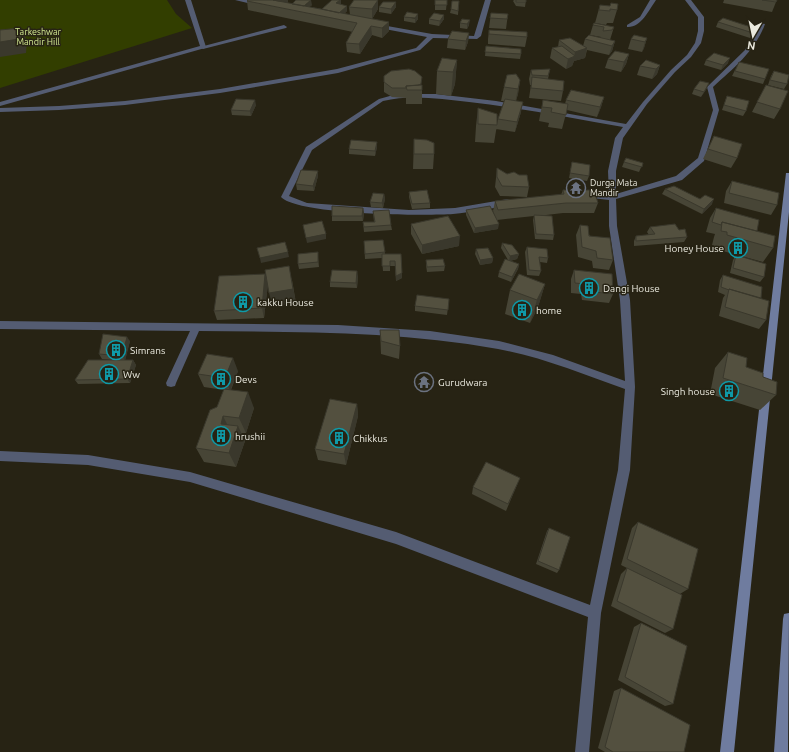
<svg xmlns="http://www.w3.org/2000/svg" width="789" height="752" font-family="Ubuntu,sans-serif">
	<rect width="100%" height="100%" fill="#272314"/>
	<path fill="#323e00" d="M0,0H167L176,14L192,28L0,88Z"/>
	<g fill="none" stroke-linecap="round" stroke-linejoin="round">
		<path fill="#545c72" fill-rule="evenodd" d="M284,25L287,27L286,28L203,49L200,47Z"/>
		<path fill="#545c72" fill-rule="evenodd" d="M185,0H191L206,47L205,48L0,106V102L200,46Z
			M235,0H247L263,4L260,6Z
			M485,0H491L481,36L477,39L433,38L420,50L338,73L220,93L125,105L59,110L0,112V108L59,106L125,101L220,89L337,69L416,48L427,37L374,27L373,26L376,24L432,34L474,36Z
			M650,0H656C649,10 641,28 627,27V25L640,17Z
			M685,0H691L704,17V31L701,43L691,57L675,72L647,104L623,138L616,171V194L676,176L698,158L713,110L707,87L745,50L755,34L760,23L765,24C755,51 734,68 713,87L719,110L704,161L682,180L616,199L617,226L630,300L635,387L630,470L601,613L589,752H575L588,617L396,544L190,482L88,465L0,461V451L88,455L190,472L396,532L590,605L618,470L625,389C583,374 542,357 498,349C399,331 299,332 199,331L176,383L175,386L171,387L167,386L166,383L190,331L0,329V321L338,325L430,331L499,341L553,355L625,381L620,300L609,226V200L583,197L579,195L583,193L609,195L608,171L615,138L623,127C572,118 521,108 469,102C441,99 411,94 383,101L312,150L289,196L307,203L409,210L455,208L508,199L511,200V204C493,209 472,212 453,214C425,216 298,215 281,197L306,147L379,99L397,94H436L496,101L626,124L643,102L671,70L687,55L695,43L698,31V17Z"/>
		<path fill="#6f7c9f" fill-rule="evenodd" d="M786,173H789V212L734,752H720Z
			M789,613L788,752H774L783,619L784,614Z"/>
	</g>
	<path fill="#474536" d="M332,0H341V5L347,6V11L344,14L350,15L349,7L378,2V9L372,19L389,22V31L382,38L372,35L360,54L347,52L346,43L353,32L248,10L247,1L288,2L286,3L292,4L312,5L309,7L322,9Z
		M435,0H447L446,10H435Z
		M514,0H526L525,7L516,6L513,1Z
		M724,0H777L776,2L772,12L723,3Z
		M459,1L458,15L450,13L451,9Z
		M600,5L617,10L613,23H607L606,25L595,23Z
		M379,7H396L391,14L379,12Z
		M491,13L508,14L506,29L489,28Z
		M404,17L418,19L415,23L404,21Z
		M429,19H444L439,26L429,24Z
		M462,19L469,25L467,29L460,28V23Z
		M718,22L757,29L755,34L750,38L716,27Z
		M593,25L614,27L610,40L615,41L612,51L609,55L587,50L585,58L574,61L572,66L566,69L550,58L552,48L558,47L559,40L583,46L585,39L601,38V37L590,35Z
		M489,30L527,37L525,47L488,44V39Z
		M469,33L468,42L465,50L447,48L448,39Z
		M647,38L644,48L642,52L628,49L631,39Z
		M486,46L521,54L520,59L485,56Z
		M629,54L626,64L621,72L605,68L608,59Z
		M457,60L455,84L451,96L436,94L437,71Z
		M706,60L728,63L721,70L704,65Z
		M739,62L765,79L763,84L732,76Z
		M660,65L657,74L652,79L637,75L640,66Z
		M550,69L548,79L563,91L561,101L529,98L531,85H530L529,79L531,70Z
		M774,71L787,84L784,89L768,85L771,76Z
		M384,76L422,85V104H406V98L392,97L384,92Z
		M520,80L518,94L516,101L521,112L515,132L496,129L498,119L504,101H501L504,87Z
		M709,83L707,88L701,97L692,94L694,89Z
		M766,85L780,109L774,119L752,112Z
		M727,96L746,111L743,116L722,110Z
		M604,97L601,107L597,117L567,110L562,129L548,127L549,123L539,121L543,100L565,104L566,100Z
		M256,105L251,116L232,115L231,110Z
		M478,108L497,125L494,143L475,142L476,126Z
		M714,136L737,158L731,168L703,159Z
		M414,139L434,154L433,169H413Z
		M377,142V147L375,156L349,154V149Z
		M572,162L589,176L587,181L569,178Z
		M624,162L643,163L639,172L622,167Z
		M497,168L529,187L527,197L500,196L495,187L496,178Z
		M318,176L314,191L297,190L296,184Z
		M732,181L777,205L771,215L724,203L726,191Z
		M665,189L700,199L712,204L702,214L662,194Z
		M563,190L598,203L594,213H563L538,216L554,235L553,240L535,239L533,220L534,216L497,220L498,229L474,233L466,215V210L496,219L493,211L495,201L561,195Z
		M409,192L430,203V208L412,209L409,197Z
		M384,194L385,199L383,208L371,207L370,202Z
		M363,208L364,213L363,221H332V216Z
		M716,208L757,231L773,248L763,262L719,250L718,247L712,245L714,237L715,234L706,232L710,218Z
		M373,211L391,225L392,230L364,232L363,222H374Z
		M411,224L459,246L422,254L411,234Z
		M580,225L613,260L609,270L593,268L592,261L578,257L576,235Z
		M650,227L679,230L687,237L684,242L634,246V241L636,236L649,235L647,232Z
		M383,240L385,254H401L402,278L396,281L395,266H390V271H383L382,258L365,259L364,241Z
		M502,243L519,254L517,259L510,261L519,264L518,269L511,282L498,277L499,272L508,260L501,248Z
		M527,247L548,258L547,263L540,262L541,271L539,276L527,275L525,252Z
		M476,249L493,258L492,263L480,265L475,254Z
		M736,255L764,277L760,282L730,273L733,260Z
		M318,257L319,267L299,269L298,264Z
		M426,260L445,266L444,271L427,272L426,265Z
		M574,270L613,294L609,303L582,300L581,294L571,293V279Z
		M265,274L268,283L292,280L296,303L273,307L268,284L264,318L217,320L214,311Z
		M723,275L761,298L766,320L759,329L719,316L723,298L725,295L718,292L720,280Z
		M358,276L357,288L330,287V282Z
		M545,284L538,307L530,323L505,314L510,290Z
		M449,299L447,315L415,311V306Z
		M380,330L400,346L399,359L381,354Z
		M130,341L125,360H133L136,365L130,383L78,384L75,380L115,360L102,359L99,354Z
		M728,352L746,367L763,377L776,395L760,410L710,394L715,368Z
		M238,371L231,390L254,408L246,433H241L245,441L236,467L204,462L196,448L217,407L224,390L204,387L198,374Z
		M357,404L358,416L346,465L318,460L315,449Z
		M520,478L506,511L472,494L473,487Z
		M638,522L688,589L680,594L673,629L665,633L611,606L621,574L627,568L621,565L632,528Z
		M549,528L559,570L557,573L536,564L547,531Z
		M641,623L673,704L665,706L618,680L634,627Z
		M621,688L684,752H605L598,748L614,691Z"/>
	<path fill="#3a382c" d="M282,0H288V2L278,7V2Z
		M311,0L312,5L305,11L304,6Z
		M340,0H341V4L336,8V3Z
		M374,0H378V9L372,19V9Z
		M396,2V7L391,14V9Z
		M347,6V11L339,18V13Z
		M418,14V19L415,23V18Z
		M444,15V19L439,26L440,21Z
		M470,20L469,25L467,29V24Z
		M389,22V31L382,38V28Z
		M371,26L372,35L360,54L359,44Z
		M21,28L27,41L26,53L0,57V42Z
		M757,29L755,34L750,38L753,33Z
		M469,33L468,42L465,50L466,41Z
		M647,38L644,48L642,52L645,42Z
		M615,41L612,51L609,55L612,46Z
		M587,48L585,58L574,61L572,66L566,69L568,59L574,57L575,52Z
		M629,54L626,64L621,72L624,62Z
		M730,58L728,63L721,70L723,65Z
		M457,60L455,84L451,96L453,72Z
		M660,65L657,74L652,79L656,69Z
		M520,80L518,94L515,103L518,89Z
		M709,83L707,88L701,97L704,92Z
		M604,97L601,107L597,117L600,107Z
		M255,100L256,105L251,116L250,111Z
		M523,102L521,112L515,132L517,122Z
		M377,142V147L375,156V151Z
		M318,171V176L314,191L313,186Z
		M384,194L385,199L383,208L382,203Z
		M714,199L712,204L702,214L704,209Z
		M363,208L364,213L363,221L362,216Z
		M499,224L498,229L474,233L475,228Z
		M326,234V239L307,243L306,238Z
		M460,236L459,246L422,254V245Z
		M288,252L289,257L261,263L260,258Z
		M519,254L517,259L509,261L510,256Z
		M493,258L492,263L480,265V260Z
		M519,264L518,269L511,282L512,277Z
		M289,266L296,303L273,307L269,293Z
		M357,271L358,276L357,288L356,283Z
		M402,273V278L396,281V276Z
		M265,274L268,284L264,318L262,308Z
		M545,284L538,307L530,323L537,300Z
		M127,337L130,341L125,361L122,356Z
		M233,358L238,371L230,391L225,378Z
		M133,360L136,365L130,383L127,379Z
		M248,392L254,408L246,433L239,418Z
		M357,404L358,416L346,465L344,454Z
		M223,416L231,432L221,424Z
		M238,426L245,441L236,467L229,453Z"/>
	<path fill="#53503f" stroke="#3a382c" d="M248,0H273L389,22L382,28L371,26L359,44L346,43L357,23L247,1Z
		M273,0H282L279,1Z
		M296,0H311L304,6L292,4Z
		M332,0H340L336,3L347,6L339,13L322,9Z
		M354,0H378L372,9L349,7Z
		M435,0H447V5H435Z
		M516,0H526V2H516Z
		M762,0H777L776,2Z
		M452,1H459L458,11L451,9Z
		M383,2H396L391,9L379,7Z
		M611,3L618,4L617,10L610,9V11L599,10L600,5L610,6Z
		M407,12L418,14L415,18L404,17Z
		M434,13L444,15L440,21L429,19Z
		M491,13L508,14L507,19L490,18Z
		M723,18L757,29L753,33L718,22Z
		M462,19L470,20L467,24L460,23Z
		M594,23L614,27L612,30L603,31L604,27L593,25Z
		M21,28L19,39L0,42V30Z
		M489,30L527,32V37L489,34Z
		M452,31L469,33L466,41L448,39Z
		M589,35L615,41L612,46L585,39Z
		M634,35L647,38L645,42L631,39Z
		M570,38L587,48L575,52L559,40Z
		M486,46L521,49V54L485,52Z
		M562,46L575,56L568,59L552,48Z
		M615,51L629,54L624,62L608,59Z
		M714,53L730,58L723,65L706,60Z
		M442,58L457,60L453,72L437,71Z
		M646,60L660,65L656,69L640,66Z
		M739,62L769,69L765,79L735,71Z
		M409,69L415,71L422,77L421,84L418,85L406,86V88H392L384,82V76L391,71Z
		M550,69L548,76L532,75L531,70Z
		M774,71L789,75L787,84L770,80Z
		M516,74L520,80L518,89L504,87L507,75Z
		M532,77L564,81L563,91L531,88Z
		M700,81L709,83L704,92L694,89Z
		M422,85V90H407L406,86Z
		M766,85L788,91L780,109L757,102Z
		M571,90L604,97L600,107L566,100Z
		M727,96L749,101L746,111L724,105Z
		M236,99L255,100L250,111L231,110Z
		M505,99L523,102L517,122L498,119Z
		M543,100L568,104L566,115L551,112L552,108L542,107Z
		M478,108L497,114V125L478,124Z
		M714,136L742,144L737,158L708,149Z
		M414,139L427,140L434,143V154H414Z
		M351,140L377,142L375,151L349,149Z
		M626,158L643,163L642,167L624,162Z
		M572,162L590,165L589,176L570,173Z
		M497,168L507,174L514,172L519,175H527L529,187L502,186L497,177Z
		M301,170L318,171L313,186L296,184Z
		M732,181L779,193L777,205L729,193Z
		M674,186L700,199L705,195L714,199L704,209L665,189Z
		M427,190L430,203L412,204L409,192Z
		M563,190H594L598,203H566L498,210L495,201L564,194Z
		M373,193L384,194L382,203L370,202Z
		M332,206L363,208L362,216H332Z
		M490,206L499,224L475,228L466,210Z
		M716,208L759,220L757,231L722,222L721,225L712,222Z
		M389,210L391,225L364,227L363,222H375L373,211Z
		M534,215L552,216L554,235L536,234Z
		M448,216L460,236L422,245L411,224Z
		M322,221L326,234L306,238L303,225Z
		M722,222L775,236L773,248L727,235V232L721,231Z
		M675,224L679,230L685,229L687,237L636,241V236L655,234L650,227Z
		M580,225L588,226L589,236L610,238L613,260L597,258L596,251L582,247Z
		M383,240L385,252L365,254L364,241Z
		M285,242L288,252L260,258L257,248Z
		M502,243L512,245L519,254L510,256Z
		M527,247L547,249L548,258L539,257L541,271L529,270Z
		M488,248L493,258L480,260L476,249Z
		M318,252V262L298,264V254Z
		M382,254H401L402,273L396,276L395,261H390V266H382Z
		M736,255L766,264L764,277L733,268Z
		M443,259L445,266L427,267L426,260Z
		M505,259L519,264L512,277L499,272Z
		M289,266L293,289L269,293L265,270Z
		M332,270L357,271L356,283L330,282Z
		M574,270L612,274L613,294L585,291V284L575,283Z
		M265,274L262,308L214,311L219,276Z
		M519,274L545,284L537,300L510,290Z
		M723,275L762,287L761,298L729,289V290L721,287Z
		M729,289L769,301L766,320L725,307Z
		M417,295L449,299L448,310L415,306Z
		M380,330H399L400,346L381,341Z
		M103,334L127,337L122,356L99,354Z
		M728,352L747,358L746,367L763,373V377L777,382L776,395L723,378Z
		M207,354L233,358L225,378L198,374Z
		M88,360H133L127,379L75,380Z
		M224,389L248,392L239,418L223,416L221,424L238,426L229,453L196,448L210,410L217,407Z
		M330,399L357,404L344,454L315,449Z
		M486,462L520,478L508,504L473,487Z
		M638,522L698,549L688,589L627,559Z
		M549,528L570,537L559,570L538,561Z
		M627,568L682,595L673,629L617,601Z
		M641,623L687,646L673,704L625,677Z
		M621,688L690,725L684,752H613L605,747Z"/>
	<defs>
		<g id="temple-ring" transform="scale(1)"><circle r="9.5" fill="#272314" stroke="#6b7280" stroke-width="1.5"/><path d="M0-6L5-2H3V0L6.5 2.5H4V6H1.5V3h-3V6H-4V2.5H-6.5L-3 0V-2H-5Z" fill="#6b7280"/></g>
		<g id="building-ring" transform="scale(1)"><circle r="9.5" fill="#272314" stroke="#0f9aa8" stroke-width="1.5"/><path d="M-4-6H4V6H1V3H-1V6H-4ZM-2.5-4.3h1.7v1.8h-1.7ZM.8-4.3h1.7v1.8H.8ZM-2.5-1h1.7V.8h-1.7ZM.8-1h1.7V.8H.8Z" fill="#0f9aa8"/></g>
	</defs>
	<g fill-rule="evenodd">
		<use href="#temple-ring" x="576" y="188"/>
		<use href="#building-ring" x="738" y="248"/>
		<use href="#building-ring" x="589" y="288"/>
		<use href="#building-ring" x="243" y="302"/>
		<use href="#building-ring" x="522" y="310"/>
		<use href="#building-ring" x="116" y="350"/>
		<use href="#building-ring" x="109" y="374"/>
		<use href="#building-ring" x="221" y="379"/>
		<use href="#temple-ring" x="424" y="382"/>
		<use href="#building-ring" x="729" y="391"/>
		<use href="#building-ring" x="221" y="436"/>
		<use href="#building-ring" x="339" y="438"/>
	</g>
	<g text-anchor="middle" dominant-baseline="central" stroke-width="3" stroke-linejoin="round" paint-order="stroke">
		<g font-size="9" fill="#d2e892" stroke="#272314">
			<text x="38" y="32">Tarkeshwar<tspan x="38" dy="10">Mandir Hill</tspan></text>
		</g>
		<g font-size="9" fill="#eae9de" stroke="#272314" text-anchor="start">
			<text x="590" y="183">Durga Mata<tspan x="590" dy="10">Mandir</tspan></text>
		</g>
		<g font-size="10" fill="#eae9de" stroke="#272314" text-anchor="start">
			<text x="724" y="248" text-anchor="end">Honey House</text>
			<text x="603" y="288">Dangi House</text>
			<text x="257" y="302">kakku House</text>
			<text x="536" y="310">home</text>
			<text x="130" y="350">Simrans</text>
			<text x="123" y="374">Ww</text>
			<text x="235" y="379">Devs</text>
			<text x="438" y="382">Gurudwara</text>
			<text x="715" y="391" text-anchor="end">Singh house</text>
			<text x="235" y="436">hrushii</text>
			<text x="353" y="438">Chikkus</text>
		</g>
	</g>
	<g transform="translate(753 36) rotate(189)" stroke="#272314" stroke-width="3" paint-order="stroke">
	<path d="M0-3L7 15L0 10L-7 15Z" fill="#eae9de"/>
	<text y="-6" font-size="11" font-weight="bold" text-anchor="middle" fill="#eae9de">N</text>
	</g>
</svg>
